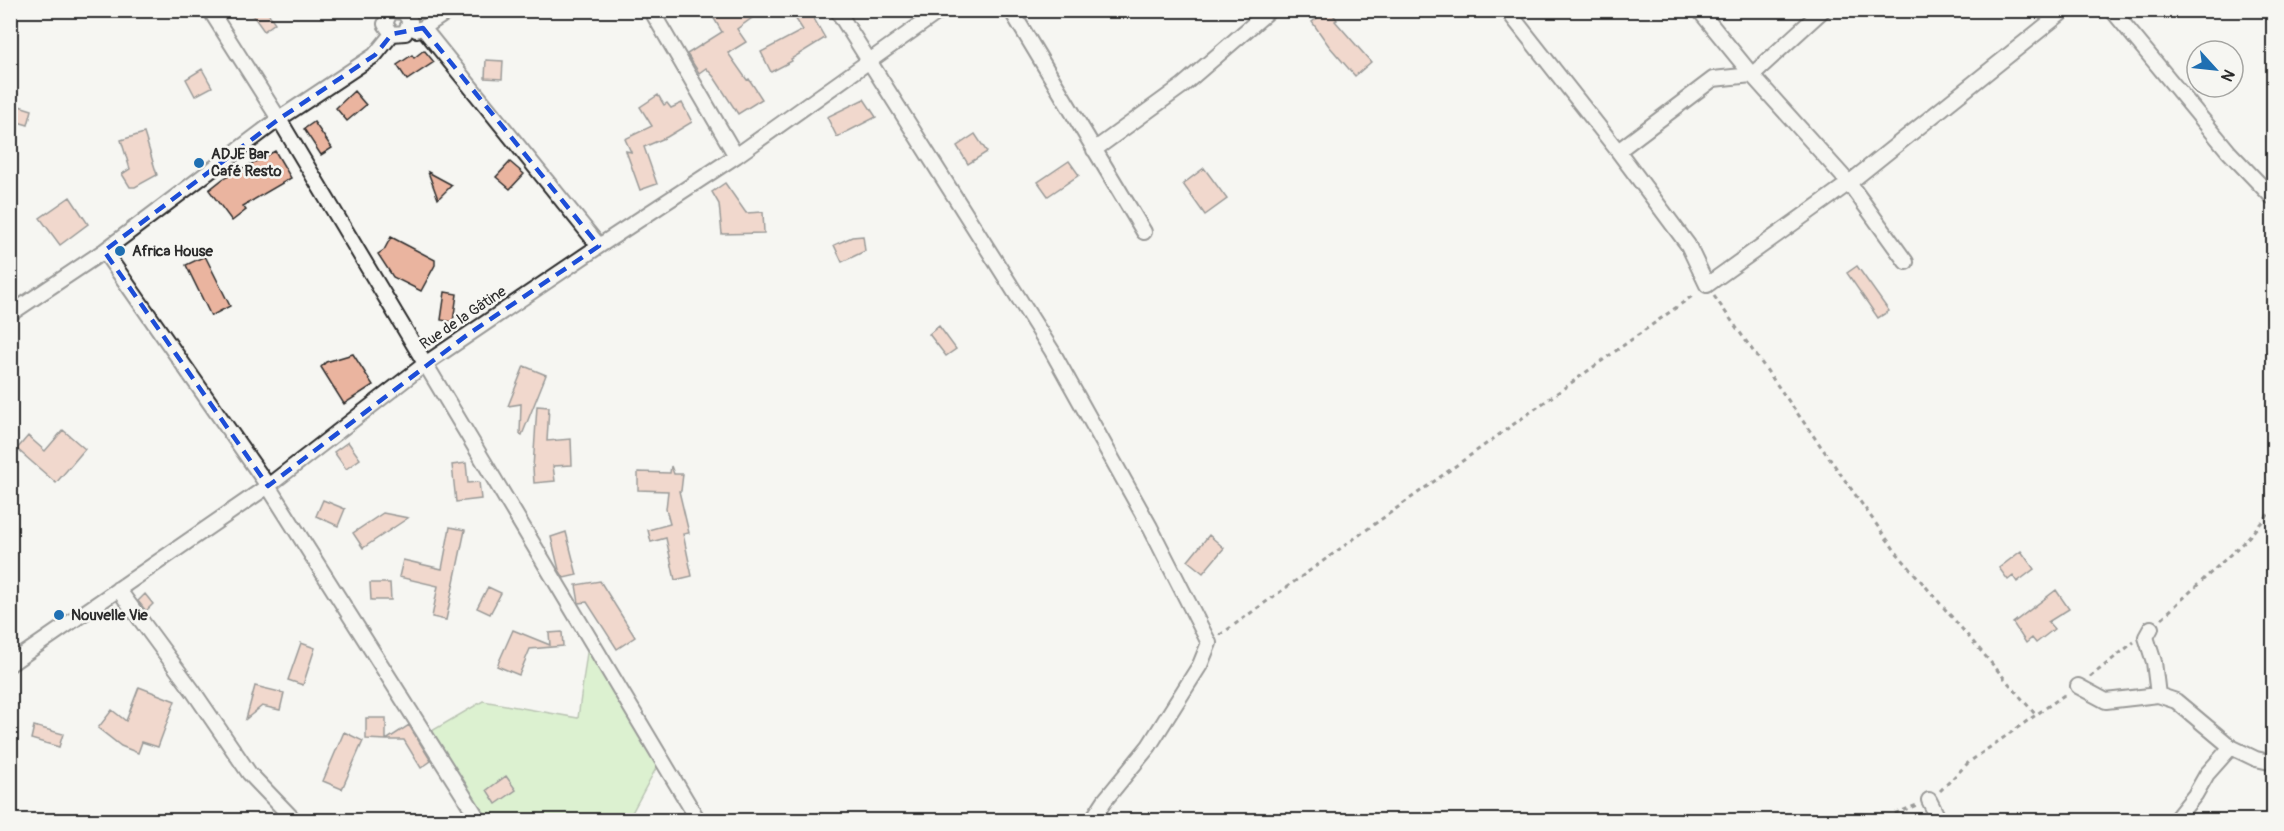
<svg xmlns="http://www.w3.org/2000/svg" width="2284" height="831" font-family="Pangolin,sans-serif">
	<rect width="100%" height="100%" fill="#f6f6f2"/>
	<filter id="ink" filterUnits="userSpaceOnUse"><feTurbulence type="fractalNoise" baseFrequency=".0167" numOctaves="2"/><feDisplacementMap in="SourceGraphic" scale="12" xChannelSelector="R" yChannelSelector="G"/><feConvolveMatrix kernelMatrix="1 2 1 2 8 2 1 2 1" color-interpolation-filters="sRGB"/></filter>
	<g filter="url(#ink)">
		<path fill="#bceaa7" stroke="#748a69" stroke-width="1.5" d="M589,638L661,759L628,820H479L425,735L483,701L578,718Z"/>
		<path fill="#eab49f" stroke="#2b2b2b" stroke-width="1.5" d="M249,10H266L275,23L264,31Z
			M709,10H763L737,29L746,42L728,53L747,80L749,79L762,99L738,114L714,77L706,68L699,73L687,54L722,32Z
			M790,10H809L825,38L791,59L792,61L771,72L761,52L803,30Z
			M1328,10H1330L1337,20L1335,21L1371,62L1355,76L1329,46L1312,22Z
			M424,50L434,62L407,80L397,65L412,55L414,58Z
			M486,60L503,61L502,79L485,78Z
			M202,69L212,87L195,96L186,79Z
			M354,91L366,105L347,121L336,108Z
			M658,95L664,105L667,103L671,108L682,103L692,122L667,137L644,147L657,184L640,190L626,151L631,152L625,139L652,126L640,107Z
			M864,99L876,117L837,137L827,117Z
			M16,105L32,110L28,125L11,120Z
			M314,122L332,148L321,155L304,129Z
			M144,133L157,175L135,187H130L122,174L130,169L121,140Z
			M975,134L987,152L968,164L957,146Z
			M275,151L291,178L243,206L246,210L232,221L209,190L223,179Z
			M1069,161L1079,175L1048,196L1038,182Z
			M510,162L524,174L510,189L496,177Z
			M1204,168L1227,199L1205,215L1183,184Z
			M428,172L452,185L438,199Z
			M725,183L746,213L763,212L764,233L722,234L719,204L712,192Z
			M70,197L88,224L60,245L40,218Z
			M863,236L865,251L842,262L834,245L852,237Z
			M391,237L435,260V265L421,291L393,277L378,254L384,250Z
			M205,256L230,306L211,316L186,265Z
			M1857,266L1889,311L1878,318L1847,273Z
			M445,292L457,294L453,322L441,320Z
			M939,326L956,349L946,356L929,334Z
			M353,354L373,385L344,404L321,367L326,362Z
			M524,366L546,375L522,435L520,434L521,404L508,406Z
			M537,406L549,407L547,441L571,439L572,465L553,466L555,481L534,483L533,468Z
			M63,430L85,449L56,483L17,449L28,436L45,451Z
			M348,442L360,459L346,469L334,452Z
			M466,463L468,483L479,482L481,499L456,502L452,465Z
			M671,466L674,474H683L681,491H679L689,533L683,534L692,576L675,580L666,538L651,542L648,530L670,524L666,509L668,491L638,490V472L670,473Z
			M323,500L345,509L338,526L316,516Z
			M383,513L408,518L363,548L353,533Z
			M450,527L465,530L446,620L432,617L438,586L399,577L403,560L442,569Z
			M566,532L577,575L564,578L559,570L551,537Z
			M1209,535L1224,548L1203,573L1188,561Z
			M2021,551L2034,569L2017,582L2013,576L2008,580L1999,568Z
			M600,581L635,637L617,649L587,602L579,603L576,585Z
			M370,583H390L391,600H371Z
			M488,587L501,593L490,614L477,608Z
			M2056,590L2069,609L2048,622L2054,629L2036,643L2032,638L2026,643L2013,623Z
			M145,594L153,604L146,611L138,601Z
			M513,630L550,645L549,633L562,632L563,646L530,649L519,675L497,666Z
			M301,643L315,648L303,685L288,680Z
			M255,686L284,693L280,710L262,706L246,719Z
			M139,687L175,701L158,747L142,742L138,753L121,746L98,728L112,710L126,721Z
			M366,718H386V740L366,739Z
			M409,725L431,761L421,768L404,740H386Z
			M34,726L63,734L59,747L31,739Z
			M344,732L363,741L342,789L323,781Z
			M506,776L516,790L496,804L487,790Z"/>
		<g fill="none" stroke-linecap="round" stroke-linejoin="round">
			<g stroke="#2b2b2b" stroke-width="18">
				<path id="minor" d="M210,10L279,119L698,820
					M651,10L736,156
					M837,10L1052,351L1150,527L1209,643L1200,665L1149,746L1105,800L1092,820
					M1011,10L1144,232
					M1507,10L1618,151L1688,245L1707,285L1849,183L2065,10
					M1699,10L1752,75L1849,183L1906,262
					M2112,10L2229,152L2274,199
					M423,28L599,246
					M416,30L423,28L450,10
					M1094,150L1182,86L1270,10
					M1618,151L1713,79L1752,75L1823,10
					M104,251L268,486L479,820
					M10,314L104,251L279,119L375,55L392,34L405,33L410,21L403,11L390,12L385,24L392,34
					M118,589L193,691L249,773L294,820
					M2151,628L2146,637L2154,662L2158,695
					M10,664L268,486L425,364L599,246L736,156L941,10
					M2078,686L2106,701L2158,695L2176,701L2231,747
					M1929,800L1939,820
					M2175,820L2195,795L2207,774L2231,747L2256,759L2274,763"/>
			</g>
			<path stroke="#2b2b2b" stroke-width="3" stroke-dasharray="4.5 4.5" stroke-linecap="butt" d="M1714,296L1896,552L2035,714
				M2162,618L2246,540L2274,508
				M1220,635L1695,294
				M2090,677L2134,642
				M1940,791L1969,762L2067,693
				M1878,820L1917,805"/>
			<use href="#minor" stroke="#f6f6f2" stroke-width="14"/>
		</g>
	</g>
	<path d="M0 0H2284V831H0ZM423,28L599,246L467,335L268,486L104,251L279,119L375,55L392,34Z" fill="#f6f6f2" fill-opacity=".55" fill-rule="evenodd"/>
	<path fill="none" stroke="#1d4ed8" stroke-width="4.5" stroke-dasharray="12 8" stroke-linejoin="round" d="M423,28L599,246L467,335L268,486L104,251L279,119L375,55L392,34Z"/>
	<g fill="#1f6fb2" stroke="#f6f6f2" stroke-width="2">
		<circle cx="199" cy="163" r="6"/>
		<circle cx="120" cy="251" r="6"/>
		<circle cx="59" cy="615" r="6"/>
	</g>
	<g text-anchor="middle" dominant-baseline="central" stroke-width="5" stroke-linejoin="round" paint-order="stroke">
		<g font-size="15" font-weight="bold" fill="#2b2b2b" stroke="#f6f6f2" text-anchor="start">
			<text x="211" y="154">ADJE Bar<tspan x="211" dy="17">Café Resto</tspan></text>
			<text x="132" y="251">Africa House</text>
			<text x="71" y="615">Nouvelle Vie</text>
		</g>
		<g font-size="15" fill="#2b2b2b" stroke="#f6f6f2">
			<text transform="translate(463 318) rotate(-34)">Rue de la Gâtine</text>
		</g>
	</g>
	<rect width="2284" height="831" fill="none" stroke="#f6f6f2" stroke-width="36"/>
	<rect x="18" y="18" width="2248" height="795" fill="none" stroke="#2b2b2b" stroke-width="2" filter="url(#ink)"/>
	<g transform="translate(2215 69) rotate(117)"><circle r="28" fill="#f6f6f2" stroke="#a5a5a2" stroke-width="1.5"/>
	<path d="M0-4.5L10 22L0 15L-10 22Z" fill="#1f6fb2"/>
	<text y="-9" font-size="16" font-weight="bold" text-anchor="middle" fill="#2b2b2b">N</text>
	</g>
</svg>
